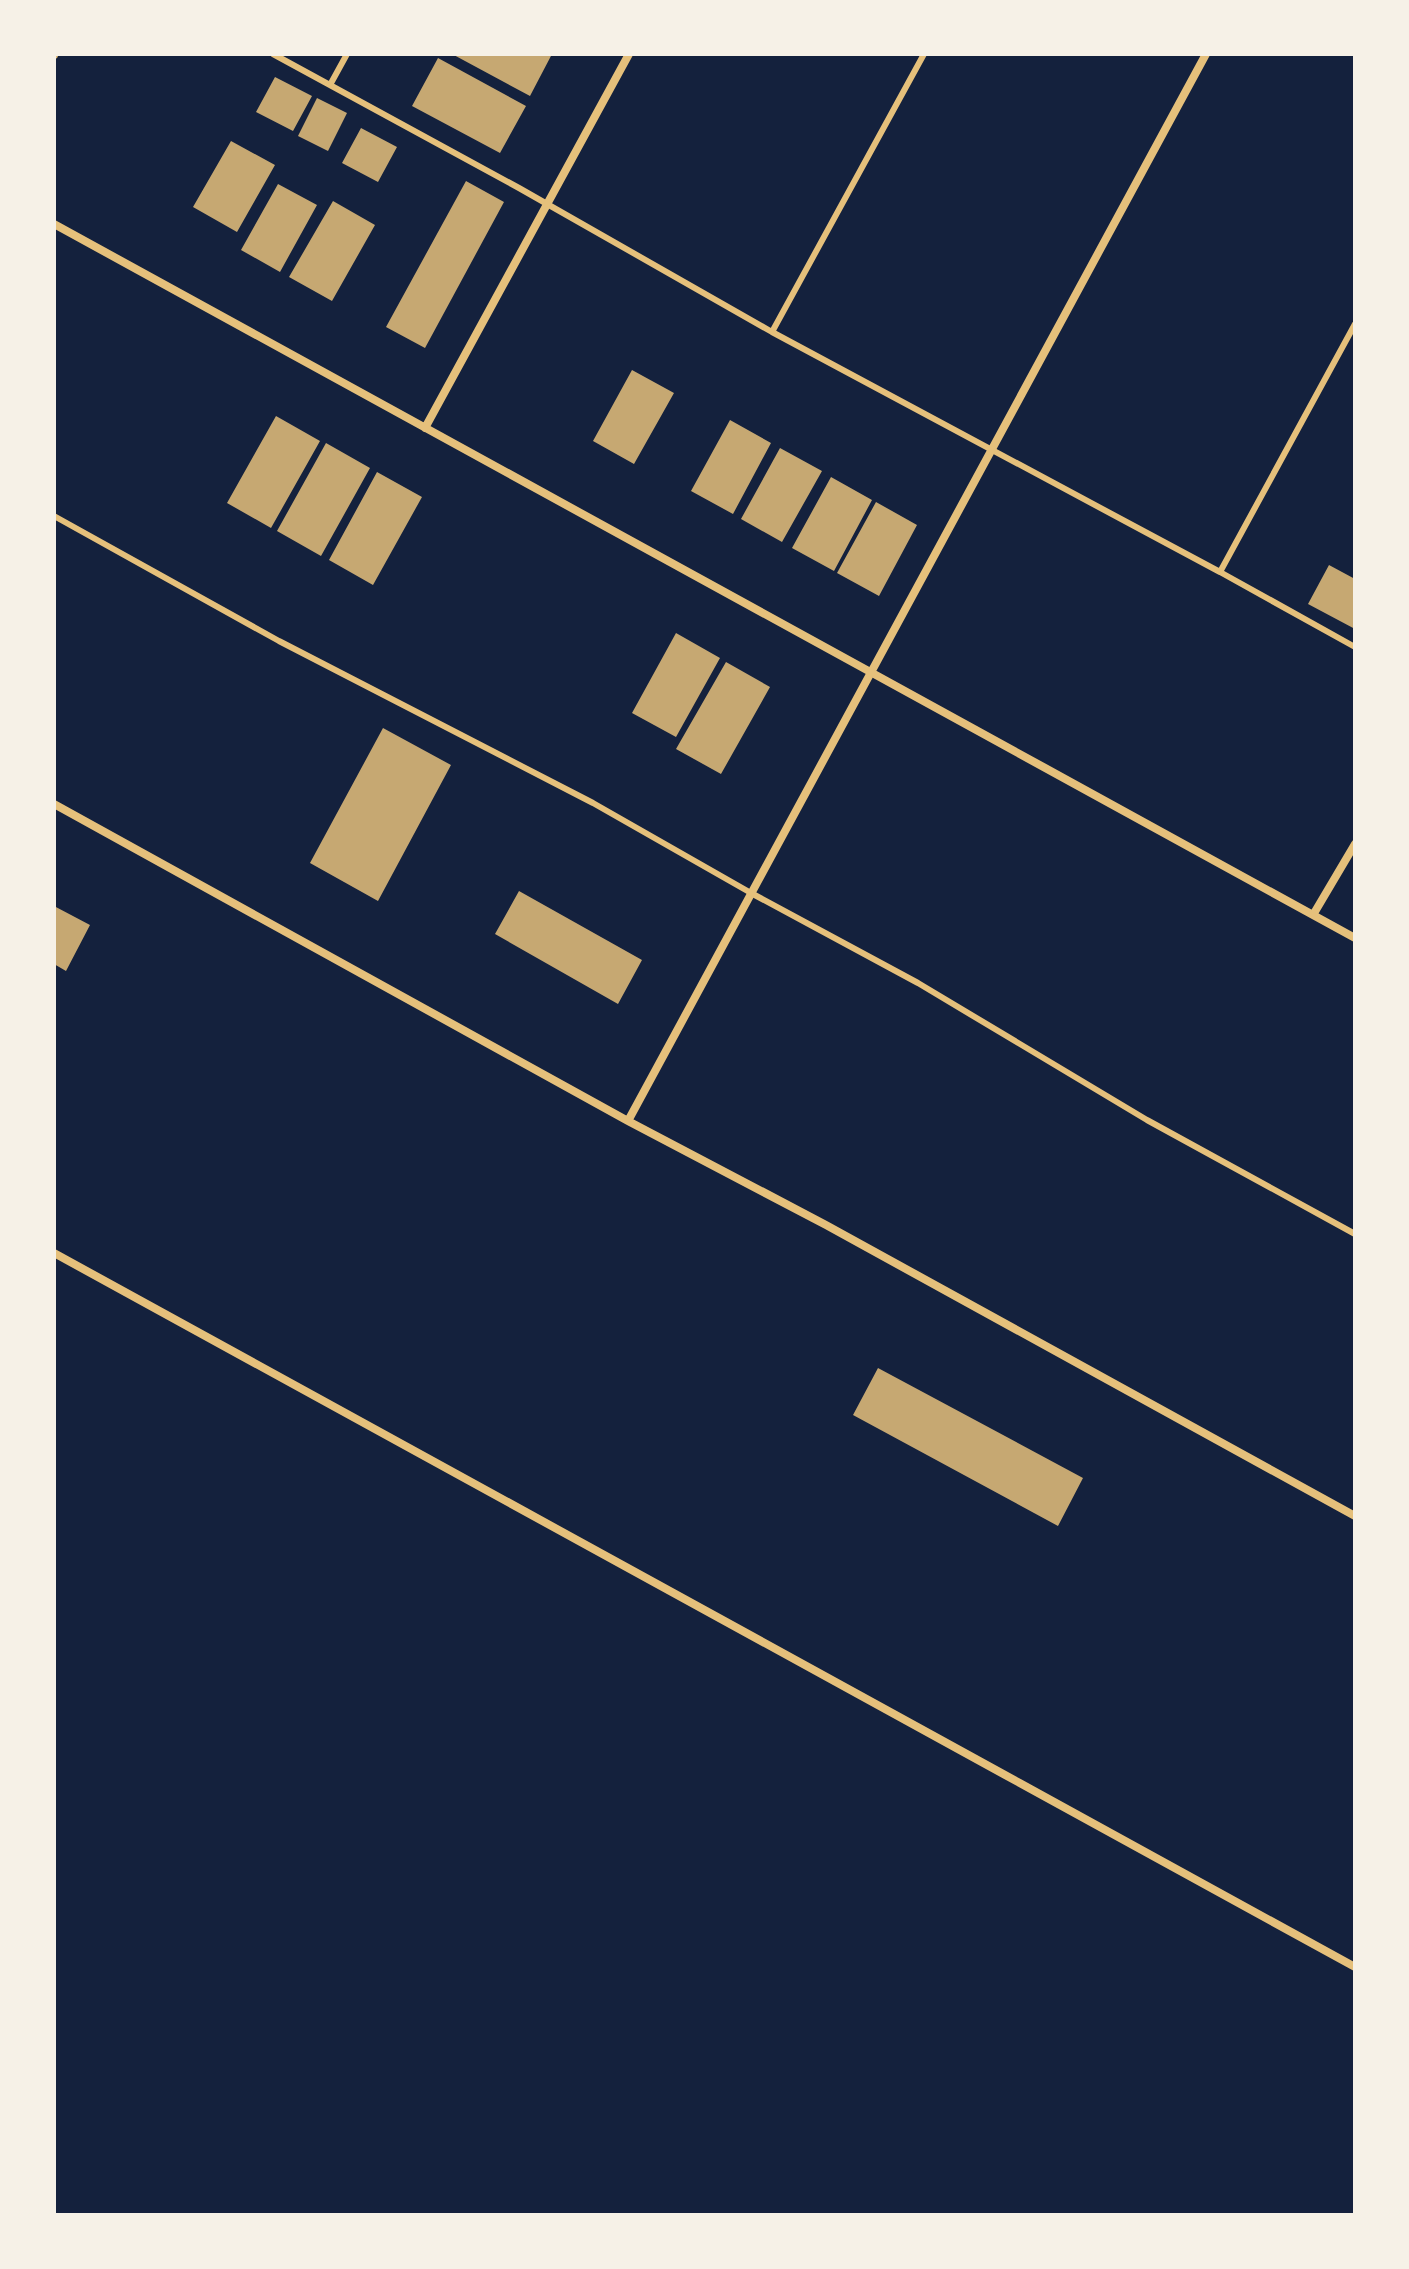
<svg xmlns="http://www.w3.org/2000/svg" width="1409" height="2269" font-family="Cabin,sans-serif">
	<rect width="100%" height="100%" fill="#14213d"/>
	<path fill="#c6a872" d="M452,54H552L530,96Z
		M438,58L526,106L500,153L412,106Z
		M275,77L312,96L293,131L256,112Z
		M317,98L347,113L328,151L298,136Z
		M361,128L397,147L378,182L342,163Z
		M231,141L275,165L237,232L193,207Z
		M466,181L504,202L425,348L386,327Z
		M278,184L317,205L280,272L241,250Z
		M333,201L375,225L332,301L289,277Z
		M632,370L674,393L634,464L593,441Z
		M276,416L320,441L271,528L227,503Z
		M730,420L771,443L733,514L691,491Z
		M326,443L370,468L321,556L277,531Z
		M780,448L822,471L782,542L741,519Z
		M377,472L422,497L373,585L329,560Z
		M831,477L872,500L834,571L792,548Z
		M876,502L917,525L879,596L837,573Z
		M1329,565L1355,579V629L1308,604Z
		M676,633L720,658L676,737L632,713Z
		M726,662L770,687L721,774L676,749Z
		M383,728L451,765L378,901L310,863Z
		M519,891L642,960L618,1004L495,934Z
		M54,906L90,925L66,971L54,964Z
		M878,1368L1083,1478L1058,1526L853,1415Z"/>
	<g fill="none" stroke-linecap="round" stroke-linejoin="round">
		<path stroke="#e5c07b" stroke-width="6" d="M273,54L519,188L772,332
			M924,54L772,332L1220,572
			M330,85L347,54
			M1355,324L1220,572L1355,647
			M54,516L279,641L593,803L751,893L918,983L1147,1120L1355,1234"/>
		<path stroke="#e5c07b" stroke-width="8" d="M54,55V54
			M54,224L1355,938
			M425,428L629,54
			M54,804L628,1121L826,1225L1355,1516
			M1313,915L1355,844
			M628,1121L1206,54
			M54,1253L1355,1967"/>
	</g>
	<rect width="1409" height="2269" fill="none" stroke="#f6f1e7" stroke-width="112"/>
</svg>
